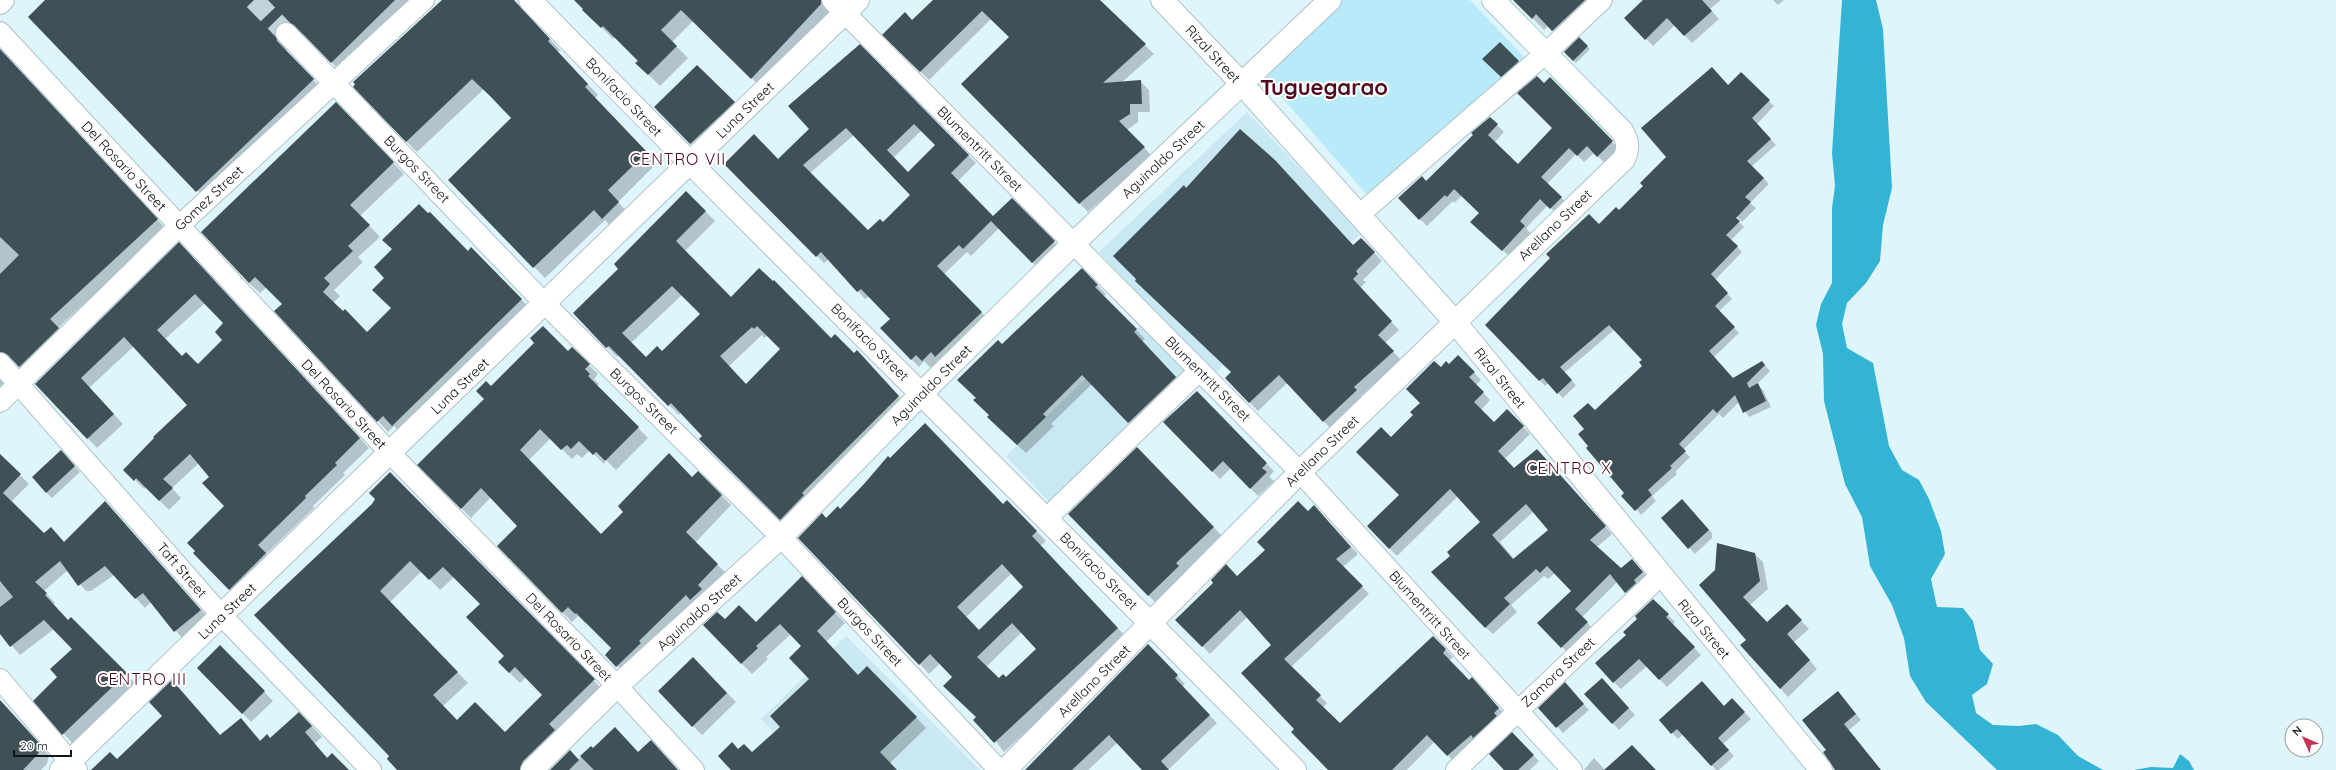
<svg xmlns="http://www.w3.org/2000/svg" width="2336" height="770" font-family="Quicksand,sans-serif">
	<rect width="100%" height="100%" fill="#dff5fc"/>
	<path fill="#c9e8f2" d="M1247,112L1361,233L1214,374L1099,252Z
		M1141,325L1189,375L1053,506L1006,456Z
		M846,636L980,770H810L761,719Z"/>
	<path fill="#b9eaf9" d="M1343,0H1470L1526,59L1368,196L1264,77Z"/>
	<path fill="#33b4d5" d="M1842,0H1876L1883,29L1892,188L1883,225L1880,261L1866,283L1847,303L1842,324L1847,348L1873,363L1889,446L1902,470L1919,480L1929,499L1941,531L1945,554L1931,579L1937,607L1963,608L1973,621L1980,650L1993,664L1987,684L1972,695L1976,713L1993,725L2019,726L2036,724L2058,735L2078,756L2103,770H1997L1926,702L1910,676L1904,638L1892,605L1870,566L1862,517L1845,484L1824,401L1823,354L1816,325L1821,304L1832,283V208L1835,186L1832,153Z
		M2180,754L2189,761L2194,770H2134L2151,767L2173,768Z"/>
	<path fill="#0003" fill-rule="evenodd" d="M46,0H416L342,73L305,35L294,32L285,41L287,52L323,90L207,202Z
		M443,0H513L560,50L558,52L598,95L595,98L657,163L618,202L629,214L613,229L605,220L545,278L449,180L513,118L484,89L417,152L406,141Z
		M575,0H821L832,10L763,89L693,21L672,42L688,58L660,86L637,63L639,61L615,37L613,39Z
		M934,0H1099L1154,54L1121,83L1140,81L1149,90L1150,112H1138V122L1127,130L1152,156L1088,212L962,84L1011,38L991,19L929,80L884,35L912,21Z
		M1515,0H1587L1598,11L1565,42L1548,26L1544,30Z
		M1644,0H1721L1710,9L1719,19L1692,43L1675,25L1653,46L1626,18Z
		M1773,0H1784L1778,5Z
		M1579,39L1590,49L1576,63L1565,52Z
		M1500,43L1524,68L1508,82L1489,65Z
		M859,45L976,163L958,181L993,217L1012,199L1061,249L1040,270L999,228L971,256L967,252L944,274L989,320L943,364L939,359L931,368L924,361L919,367L881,328L891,319L869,296L865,299L829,259L824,263L725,164L779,160L810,129ZM922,130L936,145L908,173L893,158ZM854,135L911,195L883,223L868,232L810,173Z
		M0,50L165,228L58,328L66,337L28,375L13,360H6L0,364Z
		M697,67L743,111L700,153L656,107Z
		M1712,68L1729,86L1741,74L1774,106L1757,124L1776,145L1752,166L1769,184L1750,203L1756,208L1742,222L1734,213L1732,215L1744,227L1731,240L1742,252L1715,280L1732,299L1719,311L1739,333L1714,357L1733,379L1762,362L1770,371L1757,384L1763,390L1771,407L1749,417L1739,402L1723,418L1719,414L1683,450L1690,457L1675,472L1677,474L1652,496L1656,501L1641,515L1590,446L1586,429L1644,366L1643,360L1614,330L1564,373L1576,385L1563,398L1548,383L1545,386L1487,325L1599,225L1619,212L1645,186L1667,157Z
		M1550,79L1619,149L1605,163L1594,153L1584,162L1576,154L1547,184L1568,204L1558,215L1548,205L1526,228L1531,234L1510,257L1479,228L1480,213L1462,196L1454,203L1453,201L1427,226L1420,219L1426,182L1490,118L1504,132L1494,143L1518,165L1554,128L1545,85Z
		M347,115L404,174L360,216L380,237L358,257L363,262L334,290L340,296L333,303L367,333L471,249L532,310L403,436L394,426L388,432L378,421L284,304L267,287L260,293L249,283Z
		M1186,189L1353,246L1361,239L1382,261L1363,280L1366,282L1360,288L1399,330L1385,343L1401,360L1361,396L1364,399L1331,429L1287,383L1258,411L1226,378L1232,373Z
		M686,192L715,221L685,251L731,298L832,339L866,361L908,407L790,529L700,439L703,436L681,412L679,415L619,355L617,357L574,313L620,269ZM682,295L701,314L662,352L646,358L631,343ZM762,335L764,338L768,335L782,349L746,385L729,366Z
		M188,253L369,448L343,473L345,475L313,506L314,508L266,554L274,563L238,598L194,554L225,506L210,477L199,463L172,488L181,498L169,510L146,487L144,489L125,470L189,405L134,346L89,388L123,424L97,448L36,384ZM205,303L224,324V340L198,365L182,357L165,339Z
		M1082,270L1106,294L1103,297L1145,339L1142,342L1185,386L1138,431L1092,384L1051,424L1054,426L1026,453L997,426L977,398L1002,346Z
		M572,348L598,374L594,379L599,384L597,386L648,438L616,470L594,448L592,449L605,462L604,464L590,450L582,458L577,454L572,459L551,438L529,460L601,535L692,478L698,472L731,505L695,543L727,574L627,675L606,655L612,648L587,622L585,623L578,616L572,622L498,546L519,526L491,497L471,518L419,465L485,399L491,387L568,353Z
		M1458,356L1481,380L1476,385L1490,400L1481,410L1494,423L1507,410L1530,434L1505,459L1515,469L1544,457L1612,534L1597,547L1621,569L1632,560L1650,580L1633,600L1617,582L1582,617L1594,630L1569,654L1539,623L1573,591L1555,573L1548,579L1544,576L1511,605L1517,612L1493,634L1485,627L1452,556L1481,522L1458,496L1397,556L1368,526L1400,495L1391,438L1414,415L1441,369L1449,365ZM1533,512L1549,530L1514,559L1500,542Z
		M0,379L7,389L0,396Z
		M1197,393L1274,471L1269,477L1274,481L1258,496L1231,468L1220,479L1164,422Z
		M1137,449L1225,539L1160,607L1069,514Z
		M0,455L29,484L12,501L44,534L65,543L105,502L210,620L184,640L151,602L145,608L114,575L91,591H86L68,570L44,591L55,603L53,605L68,621L71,618L135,683L72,743L35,701L58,677L73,649L54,629L20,655L0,632Z
		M67,458L80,472L52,498L46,492Z
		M390,473L604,691L537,770H399L391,756L373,505ZM422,571L440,590L454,577L481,604L505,656L499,662L520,683L526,677L544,696L505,733L457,721L443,706L468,683L390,602Z
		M1003,505L1017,511L1046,541L1040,546L1127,638L1004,752L977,717L953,677L940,663L929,674L920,664L826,519L840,510ZM1012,573L1025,587L979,631L966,617ZM1022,632L1037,649L1006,678L999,679L986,667Z
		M1314,506L1358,554L1343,567L1369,594L1291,667L1327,703L1323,708L1340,724L1433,637L1453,657L1449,661L1469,681L1479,686L1506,716L1455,763L1435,741L1407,770H1331L1273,645L1247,617L1210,654L1177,620L1238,577Z
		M1688,506L1712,533V538L1695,554L1662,518Z
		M1755,554L1763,562L1768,589L1750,605L1767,623L1794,613L1809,629L1794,642L1817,669L1788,697L1742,645L1747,640L1700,585Z
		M812,588L845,623L826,642L858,676L878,677L926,728L890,763L896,770H732L738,750L752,754L781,727L810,679L803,646L791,634L766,657L768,659L752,674L704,625L725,620L756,623Z
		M1653,600L1675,622L1673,625L1701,655L1667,687L1647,666L1621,689L1614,682L1627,635Z
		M220,646L273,701L251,722L198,668Z
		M1156,653L1185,684L1182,687L1217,723L1168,770H1143L1117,743L1088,770H1029Z
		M702,667L736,702L702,735L693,726Z
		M1607,685L1635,715L1619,730L1586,694Z
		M1571,690L1589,710L1563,733L1540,708Z
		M1838,692L1861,720L1849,730L1881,770H1837L1828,750Z
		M1732,700L1751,719L1723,744L1734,756L1719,770H1716L1683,734L1678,739L1660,720L1724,707Z
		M0,701L49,755L47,764L41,770H0Z
		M241,719L261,741L310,724L322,737L314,744L328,758L348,770H94L118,761L220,736Z
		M1512,734L1539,761L1530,770H1505Z
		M591,747L593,749L639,753L678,770H551L578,760Z
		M1594,758L1605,770H1584Z"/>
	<path fill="#3f5157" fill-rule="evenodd" d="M45,0H395L331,63L294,25L284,22L278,25L275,30L277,41L314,79L196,192L28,17Z
		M442,0H514L550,39L548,41L588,84L585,87L647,152L608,190L619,202L602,219L594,210L533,268L448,180L511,118L490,96L472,79L406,142L353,87L355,84L353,82Z
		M574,0H821V4L751,79L681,10L661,30L677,46L648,75L635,63L638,61L603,26L601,28L582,10L583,9Z
		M933,0H1100L1146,44L1103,83L1141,80L1142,104H1130V114L1119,121L1145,147L1079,204L961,84L1009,37L982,11L920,72L882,35L905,12L912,20Z
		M1513,0H1585L1552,31L1536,14L1532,19Z
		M1643,0H1702L1712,11L1684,36L1667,18L1645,40L1624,18Z
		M1579,37L1588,46L1573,61L1564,52Z
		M1500,42L1519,61L1501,77L1482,59Z
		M860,44L969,155L951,173L993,216L1012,198L1055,241L1032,263L991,221L963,249L959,245L937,266L982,312L935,357L931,352L922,361L916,355L911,360L880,328L890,319L861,289L857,292L821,252L816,257L724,164L754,134L778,159L809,129L788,106ZM914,124L935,145L908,172L887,150ZM846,128L910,195L883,222L880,219L868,230L803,165Z
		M0,49L158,219L50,319L59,328L19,367L8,355L0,352V274L19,255L0,237Z
		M697,65L735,102L690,144L654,107Z
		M1712,67L1728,85L1741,72L1770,100L1752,118L1771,139L1747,161L1764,178L1745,197L1751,202L1736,218L1740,221L1726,235L1738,246L1711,274L1728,293L1715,306L1735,327L1709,351L1733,378L1762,361L1765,365L1747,383L1749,388L1758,383L1766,401L1743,413L1735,395L1717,413L1713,409L1679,444L1686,451L1670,466L1672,468L1648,490L1652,495L1635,511L1621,496L1624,493L1586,448L1588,446L1578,434L1584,429L1573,416L1588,403L1595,410L1642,366L1639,362L1642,360L1609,325L1560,367L1572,380L1557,394L1543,378L1539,381L1485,325L1550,258L1546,254L1589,214L1599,224L1616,207L1619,210L1643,186L1640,183L1666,157L1641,128Z
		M1537,76L1544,83L1550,77L1613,141L1597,157L1587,146L1577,156L1569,148L1541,177L1562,197L1550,209L1540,199L1520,221L1525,226L1502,251L1470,222L1479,213L1454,189L1447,197L1445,195L1419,220L1398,198L1422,176L1426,181L1473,135L1471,133L1490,117L1498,124L1488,135L1518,164L1552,128L1517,93Z
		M336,102L394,162L350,205L370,225L348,246L353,251L324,278L330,284L323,292L343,311L345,309L367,332L391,308L372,290L384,278L374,267L392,249L382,240L419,204L428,213L430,212L468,251L471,247L522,299L392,426L383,416L377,422L274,311L282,304L255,277L249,283L201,232Z
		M1240,129L1275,160L1353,245L1361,238L1375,252L1356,271L1358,274L1353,279L1392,321L1378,335L1394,351L1354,387L1357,390L1323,422L1279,375L1249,403L1225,378L1231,372L1135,281L1136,279L1113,256L1184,185L1186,188Z
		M686,191L706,211L676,241L731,297L759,268L773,281L774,280L831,338L835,334L854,353L857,350L899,396L802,493L804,495L780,520L699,439L702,436L671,403L668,406L609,346L606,348L573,313L618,269L614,264ZM672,286L700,314L662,351L657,346L646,357L622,333ZM757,326L780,349L746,384L720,356L752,327L754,329Z
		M179,242L360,438L335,463L337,465L305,496L306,498L258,545L266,553L229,590L193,553L195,551L187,543L224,506L202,483L209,477L190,454L163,479L173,488L159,501L136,478L134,481L123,470L154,438L153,437L187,405L124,337L81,378L114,414L87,439L35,384ZM195,294L223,323L215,332L222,340L198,364L186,352L182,356L157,330Z
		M1082,268L1098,285L1095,287L1137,329L1134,332L1176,377L1128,423L1082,375L1043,414L1046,417L1017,445L987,417L989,415L973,400L976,398L957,380L998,340L1002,344Z
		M543,326L568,351L572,347L590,364L585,369L590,374L588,376L639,427L605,461L596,452L593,455L579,441L571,449L567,445L561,450L540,429L520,450L601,534L623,512L618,506L669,453L692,477L698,471L722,495L686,532L718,564L698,585L702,589L690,600L686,595L639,641L641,643L616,667L605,655L611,648L576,613L575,614L568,607L562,613L497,546L517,526L481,488L461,509L417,465L484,399L476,391L486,381L491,386L534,343L530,338Z
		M1458,355L1475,372L1469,377L1484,392L1474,402L1494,422L1507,409L1524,426L1498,451L1514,468L1537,449L1606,526L1590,540L1621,568L1632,559L1643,572L1634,580L1636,583L1625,593L1610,574L1575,609L1588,622L1561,648L1537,623L1571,591L1547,566L1540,573L1536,569L1504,598L1510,604L1485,628L1431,572L1450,556L1447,552L1480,522L1450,489L1389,549L1367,526L1399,495L1356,452L1381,427L1391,437L1413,415L1410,412L1420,403L1406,389L1434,361L1441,367L1446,361L1449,364ZM1526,504L1548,530L1513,559L1492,535Z
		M1197,391L1267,463L1262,468L1267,472L1250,489L1223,461L1212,472L1163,422Z
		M925,423L1003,504L1007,500L1037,531L1032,536L1118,628L994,743L973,720L976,717L943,686L952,677L930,654L919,665L798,538L822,513L826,518L838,506L840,509L864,484L888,456L890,458ZM1002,564L1023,587L979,630L957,607ZM1012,623L1036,649L1006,677L1003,674L999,678L977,657Z
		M1137,447L1214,527L1176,563L1179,566L1148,596L1068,514Z
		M61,450L75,466L46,493L32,477Z
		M0,454L21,474L3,493L44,533L51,527L64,542L105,501L201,610L174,632L143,593L135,599L105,566L78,586L60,561L35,582L47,593L45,595L68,620L71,617L127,673L62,735L33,701L57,677L50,669L72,649L44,620L10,647L0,634V607L13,597L0,581Z
		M390,472L595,679L549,724L555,730L523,761L520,770H397L387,759L389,756L254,615L372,504L375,499L369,493ZM410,561L429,580L443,567L480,604L466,617L504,656L498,662L509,673L515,667L542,695L505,732L475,702L457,720L433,695L458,672L380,591Z
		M1682,499L1709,530L1688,549L1661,518Z
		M1298,501L1308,511L1314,505L1351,547L1336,559L1363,586L1284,659L1321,695L1316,700L1340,723L1433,636L1446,649L1443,653L1469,680L1472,677L1499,708L1494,713L1497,716L1473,738L1471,735L1447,756L1427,735L1392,770H1328L1291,732L1294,729L1241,673L1271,645L1240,610L1202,647L1175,620L1213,583L1211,580L1226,564L1237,576L1265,550L1257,542Z
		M1717,543L1755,553L1760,581L1743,597L1767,622L1787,604L1802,620L1787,634L1810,660L1780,689L1740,645L1746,640L1699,585L1715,570Z
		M802,576L836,612L817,631L858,675L867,666L917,717L880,752L897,770H731L718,756L732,742L738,749L744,744L752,752L780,727L770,716L809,679L789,658L801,646L780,624L756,646L758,648L741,664L703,625L717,612L725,619L739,605L756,622Z
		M1653,599L1669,614L1666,617L1695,647L1659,680L1639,659L1613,683L1595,663L1626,635L1623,632L1637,619L1635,616Z
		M1148,644L1178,675L1175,678L1210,715L1161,761L1169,770H1142L1109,735L1072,770H1025Z
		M220,645L265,691L242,714L197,668Z
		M693,657L727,693L692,727L658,691Z
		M1602,678L1629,708L1612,724L1584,694Z
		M172,680L220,735L241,718L260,741L267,734L270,738L299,712L312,726L305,732L327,758L332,753L349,770H91L110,752L117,759L162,716L149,702Z
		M1702,681L1724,706L1732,698L1745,712L1718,738L1729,750L1711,766L1677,729L1671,734L1659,720Z
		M1565,682L1584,704L1556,728L1538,708Z
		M1838,691L1856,714L1844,724L1881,770H1835L1823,752L1826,750L1802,720Z
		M0,700L41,745L38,754L23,770H0Z
		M615,727L638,752L651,740L678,770H594L580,756L591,746L593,748Z
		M1512,732L1534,755L1518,770H1504L1489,754Z
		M1632,745L1656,770H1604Z
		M570,750L579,760L569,770H550Z"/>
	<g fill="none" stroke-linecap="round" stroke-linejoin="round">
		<path stroke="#c0d4da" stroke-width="20" stroke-dasharray="20 10" stroke-linecap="butt" d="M254,0L286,33"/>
		<g stroke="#aec2c9" stroke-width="22">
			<path id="street" d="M832,0L1300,472L1572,770
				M0,4L4,0
				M0,32L390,453L617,686L694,770
				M286,33L545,304L781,537L999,770
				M1359,215L1546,53L1602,0
				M0,363L222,616L371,770
				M0,402L179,226L424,0
				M1046,519L1199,371
				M0,679L77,770
				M1456,770L1660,576"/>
		</g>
		<g stroke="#aec2c9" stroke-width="24">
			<path id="secondary" d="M530,0C782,259 1042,511 1295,770
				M1162,0L1242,84L1455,322L1821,770
				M532,770L617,686L781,537L922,393L1074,243L1330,0
				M1005,770L1300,472L1624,159C1629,148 1628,141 1622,131L1493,0"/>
		</g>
		<g stroke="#aec2c9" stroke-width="24">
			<path id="primary" d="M61,770L858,0"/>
		</g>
		<use href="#street" stroke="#fff" stroke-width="20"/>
		<use href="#secondary" stroke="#fff" stroke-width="22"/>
		<use href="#primary" stroke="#fff" stroke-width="22"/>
	</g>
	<g text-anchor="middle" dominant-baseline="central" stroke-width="4" stroke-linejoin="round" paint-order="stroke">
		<g font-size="14" fill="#0f1619" stroke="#fff">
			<text transform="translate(1213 54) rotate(47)">Rizal Street</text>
			<text transform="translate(624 97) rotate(46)">Bonifacio Street</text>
			<text transform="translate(745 110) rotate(-44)">Luna Street</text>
			<text transform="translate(980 149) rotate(45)">Blumentritt Street</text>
			<text transform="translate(1163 159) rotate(-43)">Aguinaldo Street</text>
			<text transform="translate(124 166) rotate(47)">Del Rosario Street</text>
			<text transform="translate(417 169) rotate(46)">Burgos Street</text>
			<text transform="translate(209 198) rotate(-43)">Gomez Street</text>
			<text transform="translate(1555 225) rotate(-44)">Arellano Street</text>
			<text transform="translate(870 342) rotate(45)">Bonifacio Street</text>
			<text transform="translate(1500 378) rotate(51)">Rizal Street</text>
			<text transform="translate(1208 379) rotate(45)">Blumentritt Street</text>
			<text transform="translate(931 385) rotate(-45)">Aguinaldo Street</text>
			<text transform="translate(460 386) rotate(-44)">Luna Street</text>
			<text transform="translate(644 401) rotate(44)">Burgos Street</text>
			<text transform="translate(344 404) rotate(47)">Del Rosario Street</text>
			<text transform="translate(1322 451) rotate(-44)">Arellano Street</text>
			<text transform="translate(182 570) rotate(49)">Taft Street</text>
			<text transform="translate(1099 571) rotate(45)">Bonifacio Street</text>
			<text transform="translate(227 611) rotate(-44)">Luna Street</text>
			<text transform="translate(699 612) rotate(-42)">Aguinaldo Street</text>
			<text transform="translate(1430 615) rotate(48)">Blumentritt Street</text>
			<text transform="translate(1704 629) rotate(50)">Rizal Street</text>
			<text transform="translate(870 632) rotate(47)">Burgos Street</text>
			<text transform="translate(569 637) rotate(46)">Del Rosario Street</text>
			<text transform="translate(1558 672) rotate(-43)">Zamora Street</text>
			<text transform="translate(1094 681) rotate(-45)">Arellano Street</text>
		</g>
		<g font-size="16" letter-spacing="1" fill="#500a1d" stroke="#fff">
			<text x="678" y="159">CENTRO VII</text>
			<text x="1569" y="468">CENTRO X</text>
			<text x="142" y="679">CENTRO III</text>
		</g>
		<g font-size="22" font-weight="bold" fill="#500a1d" stroke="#fff">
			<text x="1324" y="87">Tuguegarao</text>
		</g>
	</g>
	<g transform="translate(2304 738) rotate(315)"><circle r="19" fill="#ffffff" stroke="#9fa2a3"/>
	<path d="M0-3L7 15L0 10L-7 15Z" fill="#c53558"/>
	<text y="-6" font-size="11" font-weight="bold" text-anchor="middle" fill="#0f1619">N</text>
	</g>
	<path d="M14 750v6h57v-6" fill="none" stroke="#0f1619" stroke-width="2"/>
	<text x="20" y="750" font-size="12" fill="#0f1619" stroke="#ffffff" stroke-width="3" paint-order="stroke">20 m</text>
</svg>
